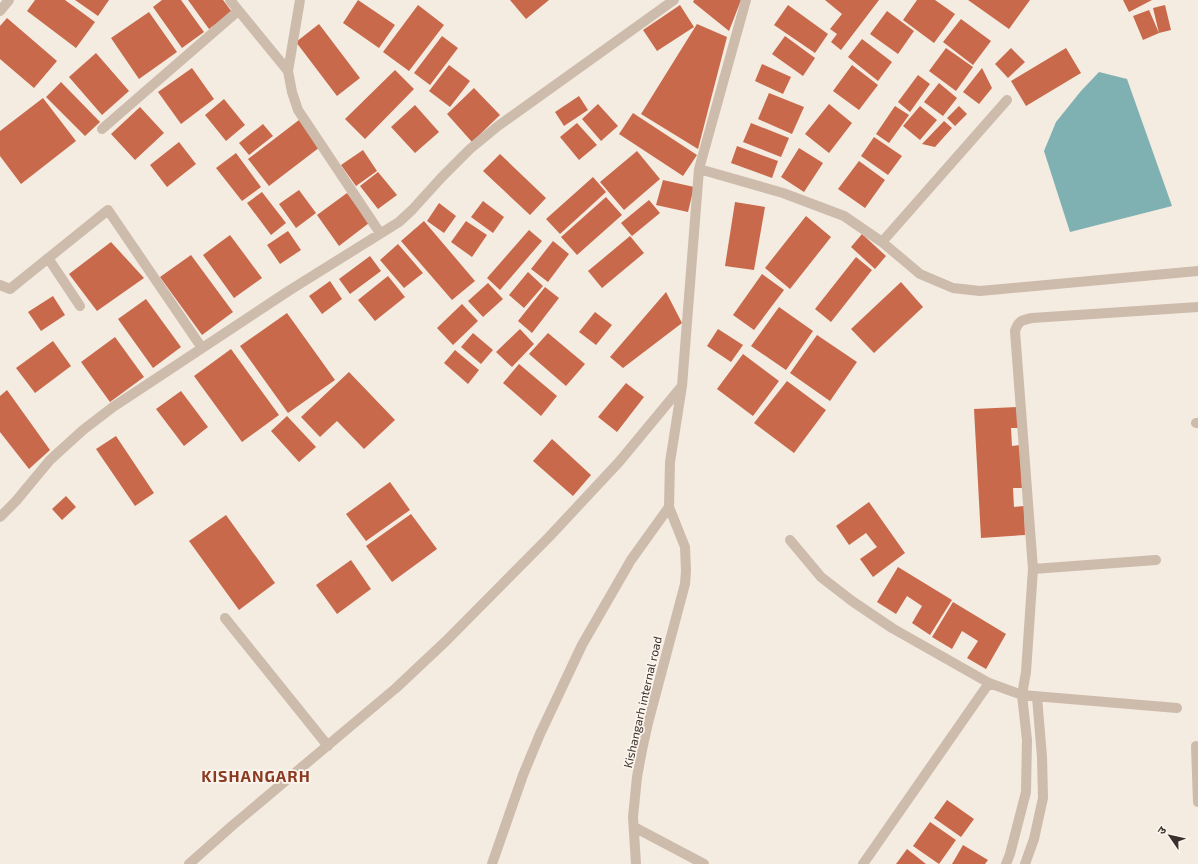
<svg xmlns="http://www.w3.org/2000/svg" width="1198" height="864" font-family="'Exo 2','Noto Sans Devanagari',sans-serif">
	<rect width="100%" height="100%" fill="#f4ebe1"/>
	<path fill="#7fb0b2" d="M1099,72L1127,79L1172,206L1070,232L1044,151L1056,122L1081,91Z"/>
	<path fill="#c8694b" d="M35,0H65L95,22L76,48L27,11Z
		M75,0H109L98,16Z
		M162,0H181L204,32L182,48L153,7Z
		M188,0H223L232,12L209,29Z
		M358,0L395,25L379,48L343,23Z
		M510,0H549L526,19Z
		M694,0H741L729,31L693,2Z
		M825,0H879L841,50L831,42L837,34L830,29L842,14Z
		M917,0H935L955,14L934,43L903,20Z
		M968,0H1030L1009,29Z
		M1123,0H1152L1129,12Z
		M418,5L444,25L409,71L383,52Z
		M680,5L694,27L657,51L643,30Z
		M788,5L828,34L815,53L774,25Z
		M1165,5L1171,30L1159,33L1153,8Z
		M1149,10L1159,33L1143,40L1133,16Z
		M887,11L914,31L898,54L870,34Z
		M149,12L177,52L139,79L111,38Z
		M7,18L57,61L34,88L0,59V26Z
		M961,19L991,41L973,65L943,42Z
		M319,24L360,78L337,96L296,42Z
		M697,24L727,37L698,149L641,114Z
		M442,36L458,48L430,85L414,73Z
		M785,36L815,58L803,76L772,54Z
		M862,39L892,62L878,81L848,57Z
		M946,48L973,67L956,91L929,71Z
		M1011,48L1025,62L1008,78L995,64Z
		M1066,48L1081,73L1026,106L1011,81Z
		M96,53L129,91L102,115L69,77Z
		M762,64L791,77L783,94L755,81Z
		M449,65L470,81L450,107L429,91Z
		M852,65L878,85L859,110L833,91Z
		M192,68L214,99L181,124L158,92Z
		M982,68L992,88L979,104L963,92Z
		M395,70L414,89L365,139L345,119Z
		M918,75L930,84L910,112L898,102Z
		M61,82L100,122L85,136L46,97Z
		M939,83L957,98L943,116L924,102Z
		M474,88L500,115L472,142L447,114Z
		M769,93L804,107L792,134L758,119Z
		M579,96L588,110L564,126L555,112Z
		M43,98L76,141L21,184L0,156V131Z
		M224,99L245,125L226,141L205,115Z
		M598,104L618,126L601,141L582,119Z
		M829,104L852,123L829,153L805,134Z
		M415,105L439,132L415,153L391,127Z
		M895,106L909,115L889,143L876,134Z
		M920,106L937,120L920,140L903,126Z
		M959,106L967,114L955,126L947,118Z
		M140,107L164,133L135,160L111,134Z
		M633,113L697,155L683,176L619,134Z
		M299,120L320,147L269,186L248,159Z
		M944,121L952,128L935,147L922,144Z
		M577,123L597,145L579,160L560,137Z
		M751,123L789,138L781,157L743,142Z
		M263,124L273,136L249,155L239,143Z
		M874,137L902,156L888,175L861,156Z
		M179,142L196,164L167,187L150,165Z
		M737,146L778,161L772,178L731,163Z
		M799,148L823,163L804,192L781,177Z
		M363,150L377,171L356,186L341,165Z
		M637,151L660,179L624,210L600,182Z
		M236,153L261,187L242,201L216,168Z
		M500,154L546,198L530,215L483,171Z
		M859,161L885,180L865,208L838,189Z
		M378,172L397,195L378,209L360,186Z
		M593,177L606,192L560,234L546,219Z
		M663,180L694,187L688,212L656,205Z
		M299,190L316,213L296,228L279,204Z
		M262,192L286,223L271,235L247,203Z
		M347,193L369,223L339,246L317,215Z
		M606,197L622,215L577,255L561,237Z
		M649,200L660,213L632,236L621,223Z
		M483,201L504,217L493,233L471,217Z
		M735,202L765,207L754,270L725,266Z
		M439,203L456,216L444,233L427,221Z
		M806,216L831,237L790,289L765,268Z
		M424,221L475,281L452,300L401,241Z
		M466,221L487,235L472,257L451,242Z
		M529,230L542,241L500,290L487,278Z
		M288,231L301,250L280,264L267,245Z
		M862,234L886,256L875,269L851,247Z
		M230,235L262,278L234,298L203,255Z
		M630,236L644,253L602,288L588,271Z
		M553,241L569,254L548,282L531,269Z
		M111,242L144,278L97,311L69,274Z
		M398,244L423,273L404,288L380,260Z
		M191,255L233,312L202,335L160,277Z
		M370,256L381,271L350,294L339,279Z
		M856,257L872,270L831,322L815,309Z
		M528,272L543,286L524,308L509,295Z
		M762,274L784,290L754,330L733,315Z
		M388,276L405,297L375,321L358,300Z
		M330,281L342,299L322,314L309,296Z
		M901,282L923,307L874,353L851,329Z
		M488,283L503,299L483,317L468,301Z
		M545,287L559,298L532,333L518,321Z
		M666,292L682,323L623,368L610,357Z
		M53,296L65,315L41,331L28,312Z
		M146,299L181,347L153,368L118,319Z
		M462,304L478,321L453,345L437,328Z
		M779,307L813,331L786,370L751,346Z
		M595,312L612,325L596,345L579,332Z
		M287,313L335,380L288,413L240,346Z
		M520,329L534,344L512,367L496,352Z
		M718,329L743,345L731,362L707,346Z
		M473,333L493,350L481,364L461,347Z
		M548,333L585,364L566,386L529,354Z
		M817,335L857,362L830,401L790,373Z
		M115,337L144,377L110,402L81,362Z
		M53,341L71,366L35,393L16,368Z
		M231,349L279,415L242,442L194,376Z
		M455,350L479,370L468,384L444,363Z
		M743,354L779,381L753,416L717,389Z
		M519,364L557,396L541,416L503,383Z
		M349,372L395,420L364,449L337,421L320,437L301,417Z
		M787,381L826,410L794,453L754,423Z
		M626,383L644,397L617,432L598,417Z
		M7,390L50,450L29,469L0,432V396Z
		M181,391L208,427L184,446L156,409Z
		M1017,407L1019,428H1011L1012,446L1020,445L1022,488H1013L1014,507L1024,506L1025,535L981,538L974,409Z
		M287,416L316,447L299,462L271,431Z
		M116,436L154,493L135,506L96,449Z
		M552,439L591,475L573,496L533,461Z
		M390,482L410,510L366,541L346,514Z
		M66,496L76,507L62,520L52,509Z
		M869,502L905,553L873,577L860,559L877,547L866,533L849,545L836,526Z
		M411,514L437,549L392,582L366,546Z
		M226,515L275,583L239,610L189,541Z
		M351,560L371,589L337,614L316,585Z
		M898,567L952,600L930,635L912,623L922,606L907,596L896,614L877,602Z
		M953,602L1006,634L986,669L967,658L978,641L962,631L952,649L932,637Z
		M947,800L974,819L961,837L934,818Z
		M930,822L956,840L939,864L913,846Z
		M963,845L988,860L985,864H952Z
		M907,849L926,864H896Z"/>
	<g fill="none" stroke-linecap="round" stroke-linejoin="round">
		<path stroke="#cdbbac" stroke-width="10" d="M230,0L288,71L292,92L298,110L380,233
			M0,11L9,0
			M288,71L300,0
			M102,129L238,11
			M699,169L783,193L844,216L882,242L920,274L953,288L980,291L1198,271
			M882,242L1007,100
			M48,258L80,306
			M0,285L10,289L108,210L202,348
			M1196,423H1198
			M0,517L16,501L50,460L83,430L113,407L290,290L399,222L412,210L441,178L470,149L498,126L674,0
			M790,540L821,577L852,601L892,628L989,683L1022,695L1177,708
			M1033,569L1156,560
			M225,618L328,746
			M1196,746L1198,802
			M634,827L704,864
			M189,864L233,825L396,688L446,641L549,537L619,462L682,386
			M492,864L523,775L540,734L582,645L631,560L669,507
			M636,864L633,817L637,777L642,750L648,723L685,584L686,571L685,547L669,507L670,462L682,386L699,169L746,0
			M863,864L989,683
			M1006,864L1010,854L1026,792L1027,740L1022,695L1026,672L1033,569L1015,331C1018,321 1022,320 1032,318L1198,307
			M1025,864L1034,839L1043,798L1042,757L1037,697"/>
	</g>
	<g text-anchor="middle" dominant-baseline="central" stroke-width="3.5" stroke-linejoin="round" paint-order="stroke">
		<g font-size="12" fill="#3b302b" stroke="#fbf5ee">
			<text transform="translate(642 702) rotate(-77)">Kishangarh internal road</text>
		</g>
		<g font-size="16" font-weight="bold" letter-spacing="1" fill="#8c3b22" stroke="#fbf5ee">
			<text x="256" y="775">KISHANGARH</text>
		</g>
	</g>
	<g transform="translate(1170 836) rotate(304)" stroke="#fbf5ee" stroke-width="3" paint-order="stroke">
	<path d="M0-3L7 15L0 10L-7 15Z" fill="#3b302b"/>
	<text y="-6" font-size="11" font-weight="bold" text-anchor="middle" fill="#3b302b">उ</text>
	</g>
</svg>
